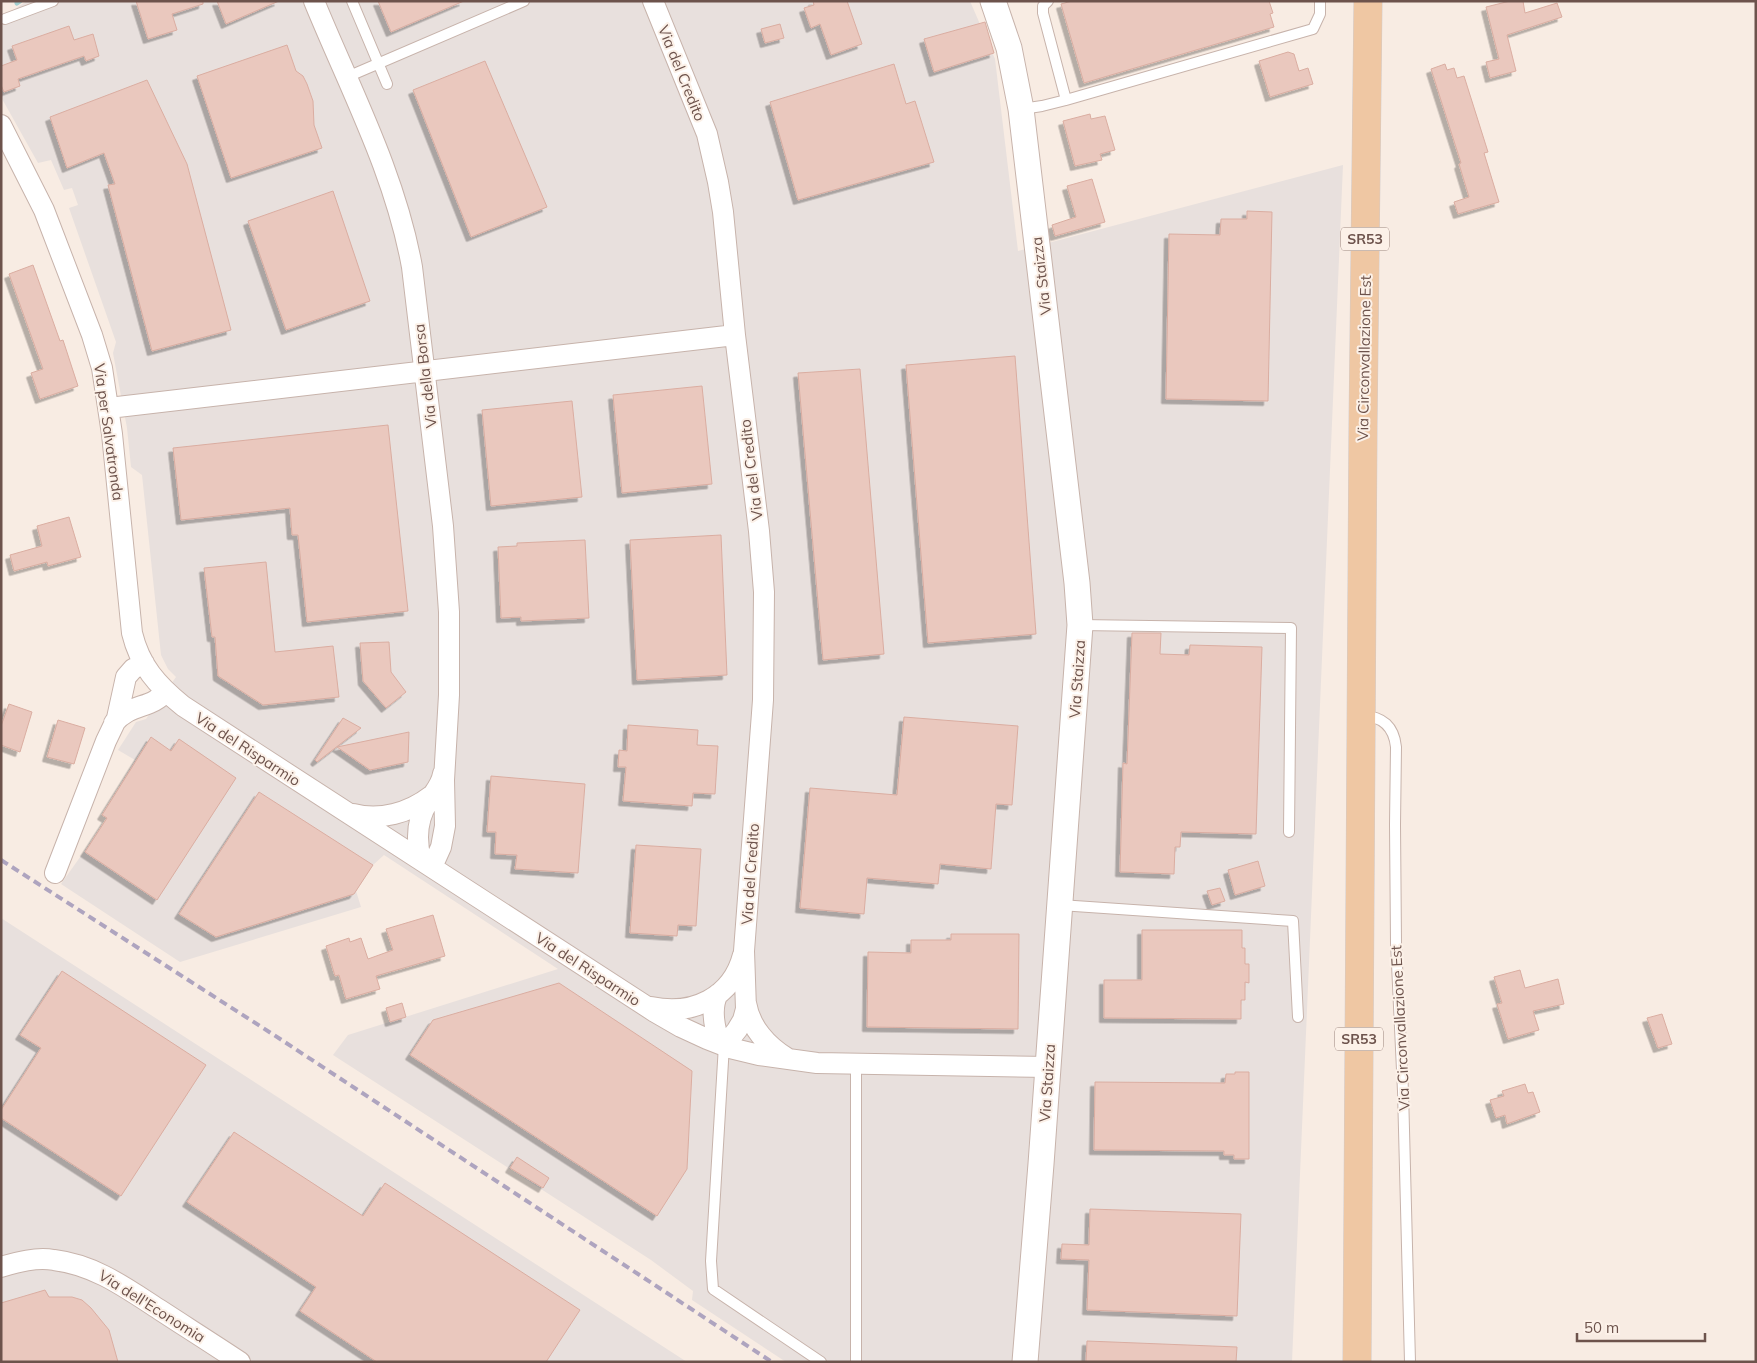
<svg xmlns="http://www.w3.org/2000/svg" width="1757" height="1363" font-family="Mulish,sans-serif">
	<defs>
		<filter id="shadow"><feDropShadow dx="-4.5" dy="4.5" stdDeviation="0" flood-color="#0004"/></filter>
	</defs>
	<rect width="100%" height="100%" fill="#f8ece3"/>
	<path fill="#e8e0dd" d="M27,1H970L995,59L1018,251L1343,165L1292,1362H786L692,1300L693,1291L651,1260L333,1055L348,1035L558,969L384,855L373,865L356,891L361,907L180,962L61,884L107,819L102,815L135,760L118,750L136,722L146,719L176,677L168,669L161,655L142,475L131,467L127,428L113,353L116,342L69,208L78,205L72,188L64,190L51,160L38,163L1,97V18Z
		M1,918L687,1362H1Z"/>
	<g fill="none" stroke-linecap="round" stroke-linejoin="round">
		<path stroke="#a2cfcf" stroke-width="5" d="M17,3L20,1"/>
	</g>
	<path fill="#eac8be" stroke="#daada1" filter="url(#shadow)" d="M136,1H203V4L172,14L177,30L148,39Z
		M217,1H279L226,24Z
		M378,1H464L391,32Z
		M813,1H847L862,44L831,55L820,24L811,28L804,8L814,5Z
		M1072,1H1269L1273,13L1270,14L1274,27L1084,83L1061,4Z
		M1510,1H1523L1525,13L1557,3L1562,17L1507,35L1516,71L1490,78L1486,62L1499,59L1486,7Z
		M985,22L994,53L934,72L924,39Z
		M780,24L784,38L765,43L761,29Z
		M69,26L74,40L93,34L99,56L86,61L84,56L18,79L20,86L4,92L1,85V66L17,60L12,46Z
		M287,45L296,71L303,76L307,84L313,101L314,125L322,148L231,178L197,76Z
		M1288,52L1294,54L1299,71L1308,68L1313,84L1270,97L1259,61Z
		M485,61L547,207L471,237L413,90Z
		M894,64L906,104L915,101L934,162L798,200L770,102Z
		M1445,64L1447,70L1454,68L1457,78L1464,76L1488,152L1484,153L1499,202L1458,214L1454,202L1469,197L1459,164L1461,163L1431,69Z
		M147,80L187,164L231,330L152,351L108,185L115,184L104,153L67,168L50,117Z
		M1090,114L1091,119L1105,116L1115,150L1100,154L1102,160L1075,166L1063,121Z
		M1092,179L1105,222L1055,236L1052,225L1076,217L1067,186Z
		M333,191L370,301L286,330L248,221Z
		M1247,211L1272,212L1268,401L1166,399L1169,234L1220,235L1221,219H1247Z
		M33,265L60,341L63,340L78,386L40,399L31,373L43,369L9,274Z
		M1015,356L1036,634L928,643L906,365Z
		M860,369L884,654L823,660L798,373Z
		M702,386L712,484L622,493L613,395Z
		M572,401L582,497L491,506L482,410Z
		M388,425L408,611L307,622L298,535H292L290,508L181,520L173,448Z
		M69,517L81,557L48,566L47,562L14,571L10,555L42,546L37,526Z
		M721,535L727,675L637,680L630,540Z
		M585,540L589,618L521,621V617L501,618L498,547L517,546V543Z
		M266,562L275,652L333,646L339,697L263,705L218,676L215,637H212L204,568Z
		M1132,633H1161L1160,654L1189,655L1190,645L1262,647L1256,834L1181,832L1180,847H1175L1174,874L1120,872L1123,763L1127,764Z
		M389,642L391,672L406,692L386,708L363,681L360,643Z
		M9,704L32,712L20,752L1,745V726Z
		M904,717L1018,726L1012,805L996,804L991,869L940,864L938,884L867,878L864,914L800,908L810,788L897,795Z
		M343,718L361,728L317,762L315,760Z
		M58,720L85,728L74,764L47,757Z
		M628,725L698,730L697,745L718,746L715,794L693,793L692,806L623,801L626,767H618L619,750L627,751Z
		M409,732L408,762L370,770L337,747Z
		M151,737L171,751L179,739L236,778L157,900L85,852L107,818L102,815Z
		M491,776L585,784L578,873L515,869L517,855L495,854L496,832H487Z
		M259,792L373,865L354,894L216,937L179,914Z
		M636,845L701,849L696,926L678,925L677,936L630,933Z
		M1258,861L1265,886L1235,895L1228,870Z
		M1220,888L1225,901L1212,905L1207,891Z
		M433,915L445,956L376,976L380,989L346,999L339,975L335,976L326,946L349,938L350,942L361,938L368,959L393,950L386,929Z
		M1142,930H1242V948H1245V964H1249V983L1245,982V1000H1241V1019L1104,1018V980H1142Z
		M951,934H1019L1018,1029L867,1027L868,952L911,953V940H951Z
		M1520,970L1525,988L1558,979L1564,1004L1533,1011L1539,1030L1508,1039L1497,1004L1502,1003L1494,977Z
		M62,971L206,1065L121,1196L1,1118V1110L41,1048L20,1035Z
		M559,983L692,1071L687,1169L657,1216L410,1055L433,1020Z
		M402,1003L406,1017L390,1022L386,1008Z
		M1662,1014L1672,1044L1658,1048L1647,1018Z
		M1235,1072H1249V1159H1234V1155H1224V1151L1094,1150L1095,1082L1225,1083L1226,1074H1235Z
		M1525,1084L1528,1093L1533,1092L1540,1112L1507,1124L1505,1115L1496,1118L1490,1100L1504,1096L1502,1091Z
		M234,1132L363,1216L385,1183L580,1310L546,1362H377L300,1311L316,1287L187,1202Z
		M517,1157L549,1178L543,1188L510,1168Z
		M1090,1209L1241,1214L1237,1316L1087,1310L1089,1260L1061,1259L1062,1244L1089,1245Z
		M45,1290L49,1297H72L82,1300L91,1308L109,1330L118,1362H1V1303Z
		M1087,1341L1237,1347L1236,1362H1086Z"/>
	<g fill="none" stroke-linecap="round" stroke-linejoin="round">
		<g stroke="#c7b3ab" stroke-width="12">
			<path id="service" d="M352,1L387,84
				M1048,1L1043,6V13L1066,100
				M5,19L53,1
				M347,77L524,1
				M1022,109L1042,106L1066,100L1313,29L1320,14V1
				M1080,625L1291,628L1289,832
				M1362,716C1383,716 1394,727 1396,747L1395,825L1396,943L1403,1091L1410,1362
				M1060,905L1293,921L1298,1017
				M724,1045L711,1261L713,1289L821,1362
				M856,1362V1065"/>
		</g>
		<g stroke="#c7b3ab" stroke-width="22">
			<path id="minor" d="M314,1C350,89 395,173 412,267L443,526L449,612V695L444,780L445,826L441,847L432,867
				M653,1L707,134L718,182L723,212L735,335L759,531L764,592L763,700L744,951L746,1009L743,1020L737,1030L729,1040L720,1044
				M1,125L44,210L92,335L102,368L112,434L132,633C140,666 157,685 183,706L655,1012L681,1027L707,1039L730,1048L759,1055L817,1063L1048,1067
				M109,408L735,335
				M114,723C130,703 152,709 165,692
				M353,814C380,821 409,813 431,796
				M421,860C416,840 417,819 428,802C434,792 441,786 443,774
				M55,873L106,741L117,718L126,677L133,669L144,663
				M718,994C710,1008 715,1030 720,1044
				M746,1003C750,1027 767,1046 787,1058
				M651,1007C692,1016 732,998 743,955
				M1,1267C18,1262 36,1257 54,1260C95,1265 126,1288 160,1310C186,1327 213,1344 240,1362"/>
		</g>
		<g stroke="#c7b3ab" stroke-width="27">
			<path id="tertiary" d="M993,1L1009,48L1021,109L1077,583L1080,625L1041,1164L1025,1362"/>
		</g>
		<g stroke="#d3cbc9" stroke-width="29">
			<path id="primary" d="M1357,1362L1363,426L1368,1"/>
		</g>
		<use href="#service" stroke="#fff" stroke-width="10"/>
		<use href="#minor" stroke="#fff" stroke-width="20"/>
		<use href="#tertiary" stroke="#fff" stroke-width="25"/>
		<use href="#primary" stroke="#efc7a3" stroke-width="28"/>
		<path stroke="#aea4bf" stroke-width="4" stroke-dasharray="8 5" stroke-linecap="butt" d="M1,860L274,1035L772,1362"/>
	</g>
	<g text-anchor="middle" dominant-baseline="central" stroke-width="4" stroke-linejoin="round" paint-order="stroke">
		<g fill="#fcf1e8" stroke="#98827b" stroke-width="1">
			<rect x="1341" y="227.5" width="48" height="23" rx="4"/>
			<rect x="1335" y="1027.5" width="48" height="23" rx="4"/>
		</g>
		<g font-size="14" font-weight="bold" fill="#6d534c">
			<text x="1365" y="239">SR53</text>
			<text x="1359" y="1039">SR53</text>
		</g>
		<g font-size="15" fill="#6d534c" stroke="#fcf1e8">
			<text transform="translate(682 73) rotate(68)">Via del Credito</text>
			<text transform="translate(1041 276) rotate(-97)">Via Staizza</text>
			<text transform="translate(1364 358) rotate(-89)">Via Circonvallazione Est</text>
			<text transform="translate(425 376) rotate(-97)">Via della Borsa</text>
			<text transform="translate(109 432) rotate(82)">Via per Salvatronda</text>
			<text transform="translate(751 470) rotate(-97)">Via del Credito</text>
			<text transform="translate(1077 679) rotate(-86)">Via Staizza</text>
			<text transform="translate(248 749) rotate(33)">Via del Risparmio</text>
			<text transform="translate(750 874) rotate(-86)">Via del Credito</text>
			<text transform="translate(588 969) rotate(33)">Via del Risparmio</text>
			<text transform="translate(1400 1028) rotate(-93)">Via Circonvallazione Est</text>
			<text transform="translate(1047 1083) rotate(-86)">Via Staizza</text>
			<text transform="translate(152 1306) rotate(32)">Via dell'Economia</text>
		</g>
	</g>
	<rect width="1757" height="1363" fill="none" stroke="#6d534c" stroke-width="5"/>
	<path d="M1577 1333v8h128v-8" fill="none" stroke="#6d534c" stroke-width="2.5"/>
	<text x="1584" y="1333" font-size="15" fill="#6d534c" stroke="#fcf1e8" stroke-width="4" paint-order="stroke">50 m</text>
</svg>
